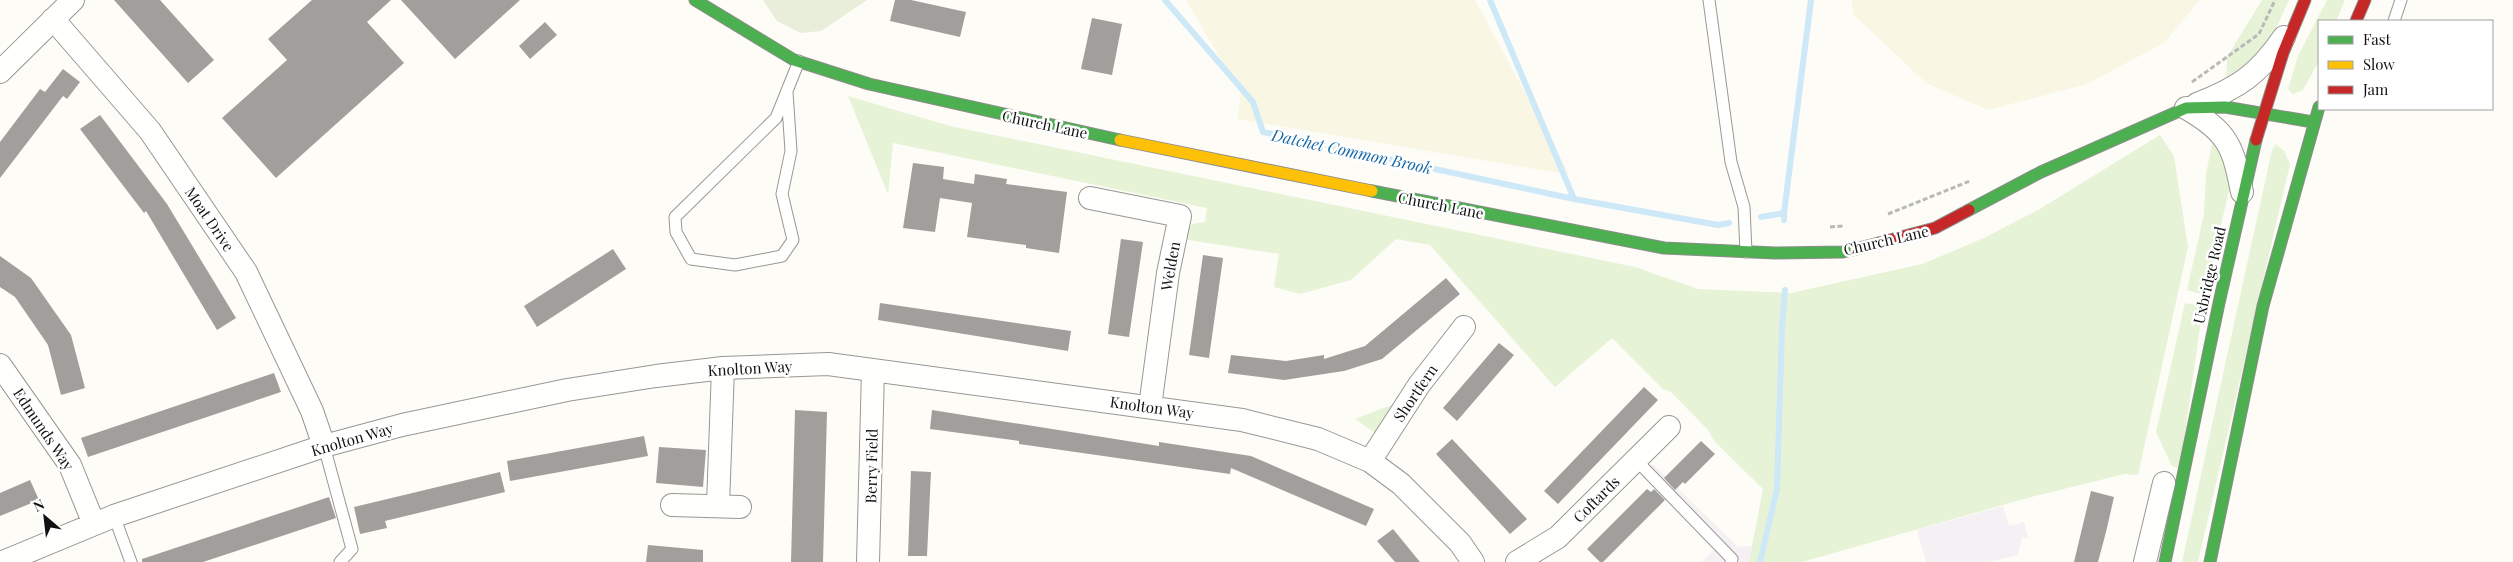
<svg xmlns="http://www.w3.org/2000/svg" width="2513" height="562" font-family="'Playfair Display',serif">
	<rect width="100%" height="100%" fill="#fdfcf7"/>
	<path fill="#f5f0f3" d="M1653,464L1738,547L1752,546L1749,562H1702L1720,544L1646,471Z
		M2003,506L2009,526L2024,522L2028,538H2022L2018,555L1988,562H1926L1917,530Z"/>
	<path fill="#f9f7e4" d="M1186,0H1475L1570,175L1237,119L1241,93Z
		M1851,0H2200L2164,43L2087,84L1988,110L1926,83L1854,15Z"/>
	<path fill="#e7f3d7" d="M2262,0H2289L2268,46L2226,86L2227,57Z
		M2327,0H2345L2336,21H2319V61L2303,90L2293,94L2288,89L2298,56Z
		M848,96L950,126L1635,267L1698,289L1791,293L1922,264L1984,238L2038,210L2160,135L2174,156L2188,247L2138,475L2125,474L2031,497L1802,562H1749L1763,489L1714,441L1708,430L1671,392L1663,389L1612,338L1555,387L1430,245L1396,239L1351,280L1300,294L1274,287L1279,254L1182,239L1192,224L1205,222L1207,208L893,143L888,194Z
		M2214,134L2221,140L2230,186L2205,295L2187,290L2204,214L2206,174Z
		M2276,144L2284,151L2290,164L2198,562H2182L2272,150Z
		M2185,303L2203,306L2180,469L2172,466L2156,432Z
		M1394,404L1375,433L1355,419Z"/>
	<path fill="#e9eedb" d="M763,0H867L821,31L801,33L777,21Z"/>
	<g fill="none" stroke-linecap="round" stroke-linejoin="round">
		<path stroke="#cde8f7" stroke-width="6" d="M1165,0L1253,102L1263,132L1574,199L1718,225L1729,223
			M1490,0L1574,199
			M1784,213L1811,0
			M1761,217L1784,213V220
			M1760,562L1777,489L1782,326L1785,290"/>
	</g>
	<path fill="#a19f9c" d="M114,0H160L214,60L188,83Z
		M312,0H391L367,22L404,63L276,178L222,118L287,60L268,39Z
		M401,0H520L455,59Z
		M895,0H911L966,12L960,37L890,21Z
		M1092,18L1122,24L1112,75L1081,69Z
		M545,22L557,35L530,59L519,46Z
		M63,69L80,82L67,99L63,96L0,178V142L40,89L45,92Z
		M100,115L167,204L236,318L217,330L146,211L144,213L80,129Z
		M913,163L944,167L943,179L974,184L975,174L1007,179L1006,184L1067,192L1059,253L1026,248V245L967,237L972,203L940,198L935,232L903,228Z
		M1121,239L1143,242L1129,337L1108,334Z
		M613,249L626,269L537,327L524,306Z
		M1203,255L1223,258L1209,358L1189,355Z
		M0,256L31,278L71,335L85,388L61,395L48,345L15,297L0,287Z
		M1446,278L1460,294L1382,359L1344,371L1284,380L1228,373L1231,355L1286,361L1324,355V359L1365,346Z
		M880,303L1071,331L1068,351L878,320Z
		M1499,343L1514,355L1457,421L1443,408Z
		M274,373L281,392L88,457L81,438Z
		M1644,387L1658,400L1558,504L1544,491Z
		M795,410L827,412L823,562H791Z
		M932,410L1159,446V442L1251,456L1374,509L1366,526L1231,468L1230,474L1019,444V441L930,429Z
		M644,436L648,456L510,481L507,461Z
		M1452,439L1527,519L1510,534L1436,454Z
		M1701,441L1715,454L1685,484L1683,482L1675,490L1664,478Z
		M659,447L706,450L703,487L656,483Z
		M911,471L931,472L927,556H908Z
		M500,472L505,492L385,521L387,528L360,534L354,507Z
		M30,480L39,500L0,516V493Z
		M1647,489L1651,492L1654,489L1665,500L1603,562H1600L1587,549Z
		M2091,491L2114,497L2106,532L2098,562H2074Z
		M329,497L336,518L203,562H142V559Z
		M1393,529L1420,562H1395L1377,541Z
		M648,545L703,550V562H646Z"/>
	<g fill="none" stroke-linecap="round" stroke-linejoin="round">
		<g stroke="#979795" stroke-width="13">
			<path id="lane" d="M1709,0L1731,162L1744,207L1746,252
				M2394,21L2401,0
				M787,92L791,151L782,194L793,240L782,256L735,265L691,259L676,232L675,217L776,118L799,61
				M324,446L352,549L340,562
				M1636,460L1732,559L1731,562
				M114,516L131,562"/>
		</g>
		<g stroke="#979795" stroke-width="24">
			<path id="street" d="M53,19L150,131L246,272L312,411L324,446
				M0,72L73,0
				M2197,104C2238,88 2258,75 2284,37
				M2186,108C2228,132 2233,146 2242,192
				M1090,198L1180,216L1168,273L1150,407
				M0,365L70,465L94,524
				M1370,461L1419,385L1464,327
				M672,505L740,507
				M718,505L723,368
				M3,562L114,516L324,446L402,425L567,390L656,376L723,368L828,364L1242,420L1318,439L1370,461L1401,484L1460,543L1473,562
				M868,562L873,370
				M1517,562L1558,537L1669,427
				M2145,562L2164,483"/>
		</g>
		<g stroke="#8e8d8b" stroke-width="13">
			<path id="fast" d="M695,0L794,60L869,84L1120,140
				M1372,191L1664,248L1775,253L1843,252L1856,249
				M1969,210L2041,172L2186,108L2225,107L2313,122
				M2165,562L2219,303L2256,140
				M2210,562L2263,306L2319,107"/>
		</g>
		<g stroke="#8e8d8b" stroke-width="13">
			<path id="slow" d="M1120,140L1372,191"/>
		</g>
		<g stroke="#8e8d8b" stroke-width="13">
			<path id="jam" d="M2356,21L2365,0
				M2256,140L2283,53L2305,0
				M1856,249L1935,228L1969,210"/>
		</g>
		<path stroke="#b9b9b8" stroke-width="3" stroke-dasharray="5 2.5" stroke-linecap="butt" d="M2192,82L2259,34L2275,0
			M1888,214L1970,181
			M1830,227L1843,226"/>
		<use href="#lane" stroke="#fffffe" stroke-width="11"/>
		<use href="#street" stroke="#fffffe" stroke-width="22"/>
		<use href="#fast" stroke="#4caf50" stroke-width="11"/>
		<use href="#slow" stroke="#ffc107" stroke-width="11"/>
		<use href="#jam" stroke="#c62828" stroke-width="11"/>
	</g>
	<g text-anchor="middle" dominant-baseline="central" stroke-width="5" stroke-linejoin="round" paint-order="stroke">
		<g font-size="15" fill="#111" stroke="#fff">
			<text transform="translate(1045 124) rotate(12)">Church Lane</text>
			<text transform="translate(1441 205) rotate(11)">Church Lane</text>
			<text transform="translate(210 219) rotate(56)">Moat Drive</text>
			<text transform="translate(1886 240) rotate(-13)">Church Lane</text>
			<text transform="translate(1170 266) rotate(-80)">Welden</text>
			<text transform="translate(2209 275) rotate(-77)">Uxbridge Road</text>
			<text transform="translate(750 368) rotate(-3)">Knolton Way</text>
			<text transform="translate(1415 393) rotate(-56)">Shortfern</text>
			<text transform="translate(1152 407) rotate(8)">Knolton Way</text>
			<text transform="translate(44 429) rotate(56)">Edmunds Way</text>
			<text transform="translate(352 439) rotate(-16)">Knolton Way</text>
			<text transform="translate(871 466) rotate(-89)">Berry Field</text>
			<text transform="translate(1596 499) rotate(-45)">Coftards</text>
		</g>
		<g font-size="16" font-style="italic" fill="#1768a6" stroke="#fff">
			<text transform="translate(1352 151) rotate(12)">Datchet Common Brook</text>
		</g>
	</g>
	<rect x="2318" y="20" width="175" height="90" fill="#ffffff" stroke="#a0a0a0"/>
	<rect x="2328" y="36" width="25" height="8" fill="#4caf50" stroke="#a0a0a0"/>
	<text x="2363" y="45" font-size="15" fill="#111111">Fast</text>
	<rect x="2328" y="61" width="25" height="8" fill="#ffc107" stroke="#a0a0a0"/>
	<text x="2363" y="70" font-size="15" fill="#111111">Slow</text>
	<rect x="2328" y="86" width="25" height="8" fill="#c62828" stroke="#a0a0a0"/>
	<text x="2363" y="95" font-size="15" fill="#111111">Jam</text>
	<g transform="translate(45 517) rotate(332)" stroke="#ffffff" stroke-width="4" paint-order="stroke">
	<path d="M0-4L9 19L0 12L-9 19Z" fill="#111111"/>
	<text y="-8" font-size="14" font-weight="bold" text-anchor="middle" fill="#111111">N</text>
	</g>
</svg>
